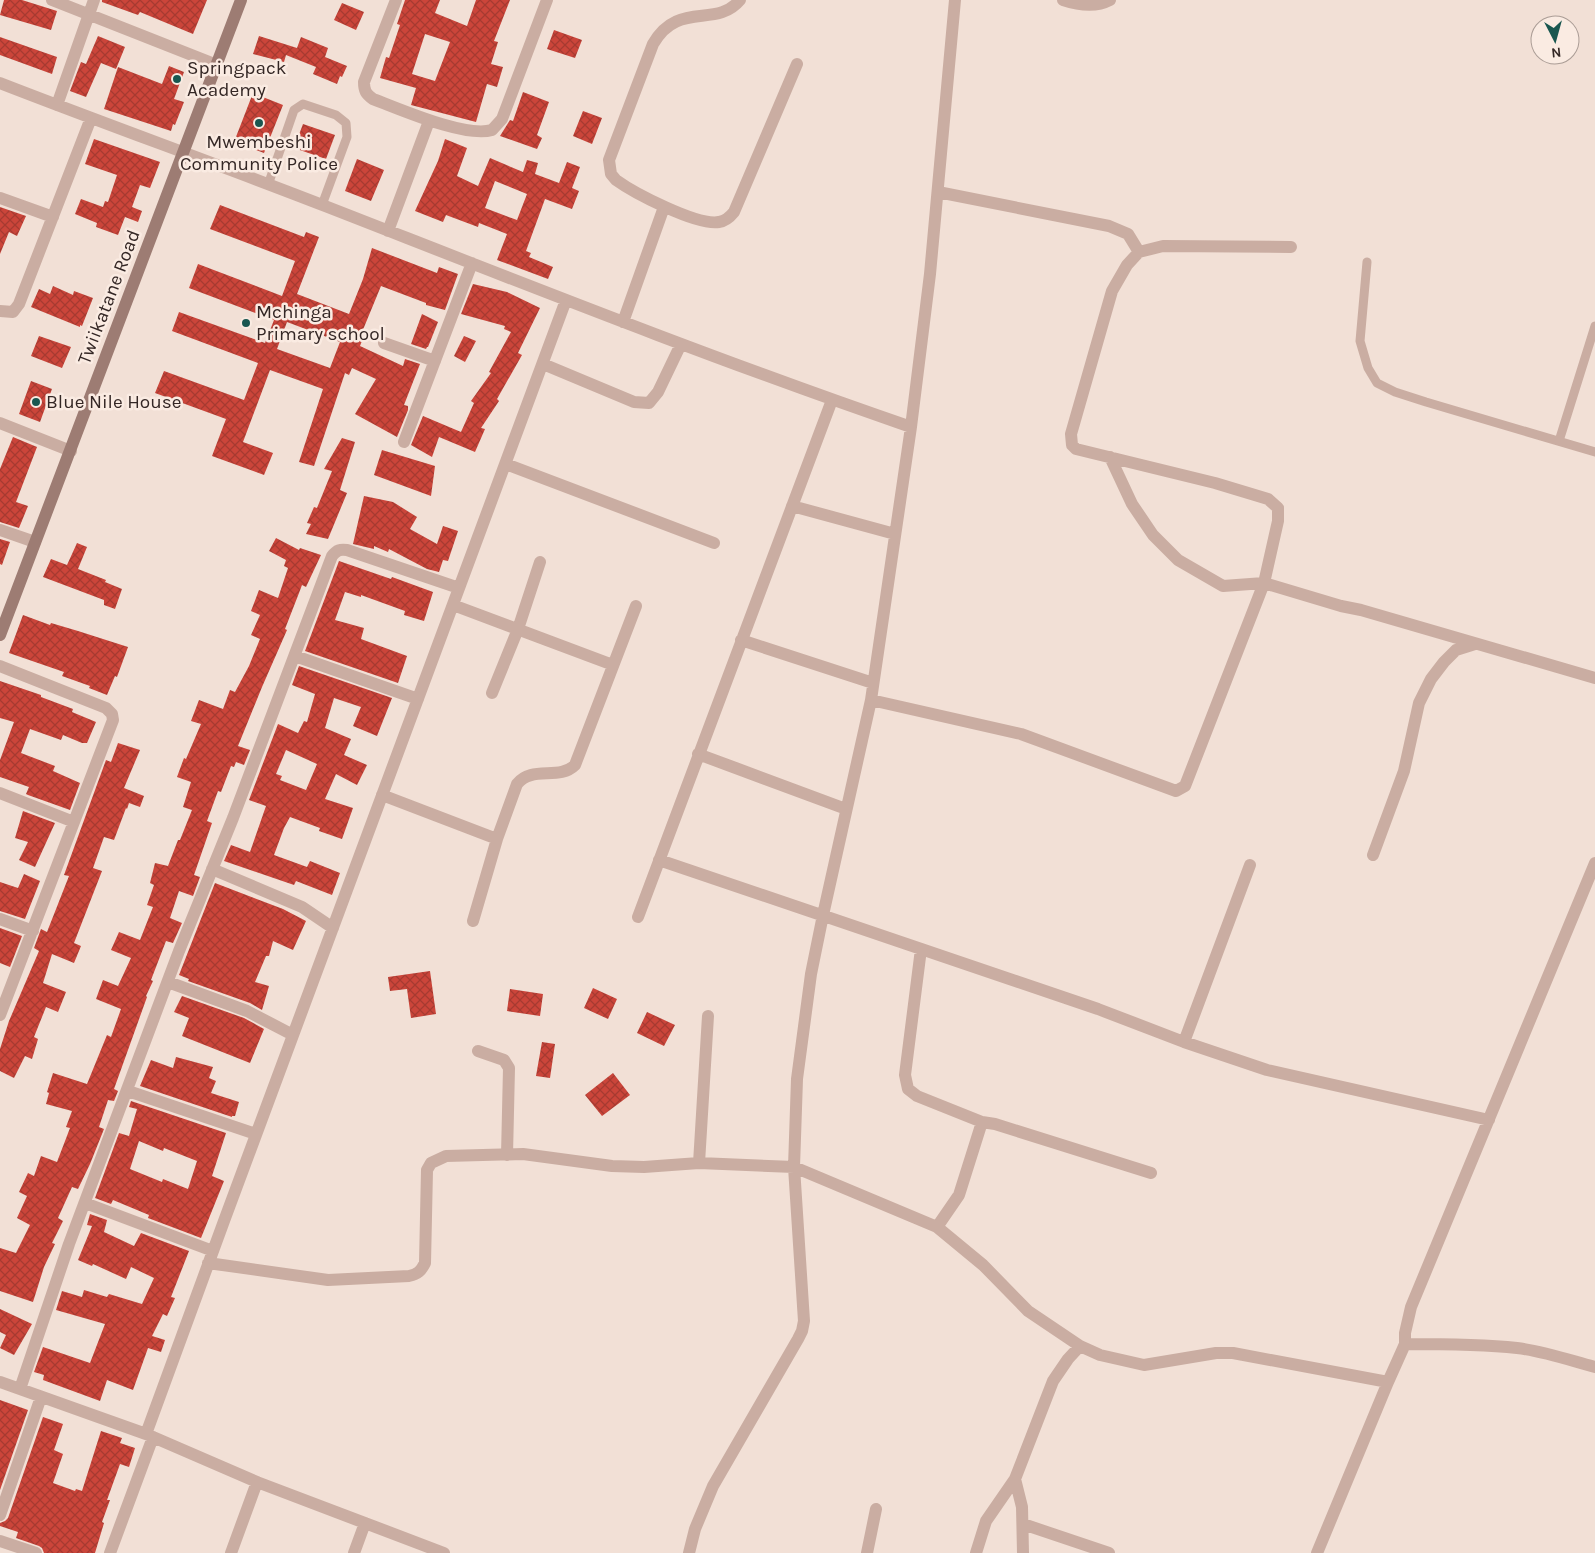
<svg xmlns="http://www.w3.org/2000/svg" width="1595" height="1553" font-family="Karla,sans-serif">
	<defs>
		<pattern id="building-cross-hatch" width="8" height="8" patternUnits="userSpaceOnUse" patternTransform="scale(1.25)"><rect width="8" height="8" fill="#cb453a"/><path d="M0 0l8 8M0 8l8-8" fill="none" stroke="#a63a31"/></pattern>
	</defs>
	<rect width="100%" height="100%" fill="#f2e0d6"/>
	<path fill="url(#building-cross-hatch)" fill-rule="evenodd" d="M4,0H22L57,11L51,30L0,15Z
		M102,0H207L193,34L140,12L138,15L102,2Z
		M405,0H440L435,13L467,26L476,0H510L494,41L498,42L491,64L503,67L497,87L487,84L476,122L411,105L416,88L380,78L386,57L389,58L400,25L397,24ZM425,34L450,42L435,81L412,74Z
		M342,3L364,12L356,30L334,20Z
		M554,30L582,40L575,58L547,49Z
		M98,36L125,47L116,69L101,63L86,97L70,91L81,62L86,64Z
		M259,36L297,48L301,37L328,48L325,57L347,66L342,77L340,76L337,84L313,74L316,67L286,55L284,62L253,54Z
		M0,37L57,57L52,74L0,55Z
		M169,66L184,72L174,99L184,102L175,125L173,124L171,131L104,109L118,67L162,84Z
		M523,92L549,102L537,135L542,138L537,149L500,136L510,120L513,121Z
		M253,93L283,105L264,153L234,142Z
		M583,111L602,118L592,144L573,136Z
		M303,124L335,135L326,159L294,148Z
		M94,139L160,162L150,188L140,185L132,207L142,211L138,222L125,217L118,235L96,227L97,223L75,214L81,199L103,207L105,201L108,202L117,175L85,164Z
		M445,139L467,148L457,176L478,186L490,158L523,172L527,160L538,163L535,174L559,183L567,162L580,167L572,188L579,191L572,209L545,199L526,251L531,253L529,257L553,267L548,279L497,260L507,234L479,223L478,227L446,215L443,222L415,211L438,161ZM495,181L527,194L517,220L485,208Z
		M357,159L384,170L371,201L345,191Z
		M220,205L304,237L306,232L319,237L297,294L349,314L363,279L372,248L437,273L439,267L458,274L445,310L426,305V303L381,286L360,337L363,338L360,346L403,366L405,359L420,364L404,405L408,406V410L397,437L355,414L376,379L352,368L349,375L345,373L314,466L299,462L323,389L270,370L243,442L273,453L264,475L212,456L226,419L155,393L164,371L244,400L258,363L172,331L179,312L265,343L274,320L189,288L198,264L282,296L295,261L210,229ZM287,322L340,342L330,368L277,349Z
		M0,207L26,216L17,236L9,232L0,254Z
		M473,284L507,292L540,308L518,353L522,355L497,399L499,401L481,428L485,429L475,452L439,437L432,457L411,445L423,416L461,432L474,403L471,401L491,373L489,372L511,332L504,329L505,326L461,314Z
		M53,286L73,295L74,291L93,298L82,326L80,325V327L31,307L39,289L50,294Z
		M422,314L438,322L428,347H427L426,349L411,344Z
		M39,336L71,347L62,368L31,356Z
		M464,336L476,341L465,362L454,356Z
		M31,381L52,389L40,422L19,414Z
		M13,437L37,447L16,502L28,506L19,528L0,522V469Z
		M342,438L355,442L340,490L347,493L328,539L306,534L311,524L307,523L314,507L317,508L332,471L324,469Z
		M382,450L435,466L431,496L374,475Z
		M364,496L393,502L417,517L410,529L437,544L443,526L458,531L448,561L443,560L439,572L427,569L389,549L388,552L374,546V549L353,544Z
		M276,538L299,550L300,548L321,555L306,587L302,585L299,593L285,629L287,630L262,687L238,746L250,750L244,765L236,762L234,767L231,766L221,792L218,791L207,821L212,823L194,875L200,877L193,896L179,891L170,918L182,923L173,943L166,941L151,980L153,981L146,996L147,997L114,1089L118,1091L114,1101L108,1100L99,1127L104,1129L90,1164L78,1189L72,1187L58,1218L63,1221L52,1243L55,1244L44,1267L33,1302L0,1291V1248L16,1253L30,1225L17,1218L27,1196L19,1192L28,1173L34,1176L41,1156L57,1162L70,1128L66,1127L72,1111L46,1104L49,1093L47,1092L53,1073L87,1084L107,1035L111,1037L121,1009L96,999L103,980L118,986L131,958L111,950L119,932L140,940L153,907L147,905L154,885L150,883L155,863L168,866L178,840H180L192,810L183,807L191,782L177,777L184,758L186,759L201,724L191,721L199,700L223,709L230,690L235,692L249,666L260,639L251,635L260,615L251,611L259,590L278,598L288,568L284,566L286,560L269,551Z
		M0,539L10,542L2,565L0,564Z
		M77,543L87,547L78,569L106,580L105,582L122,589L115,609L104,605V600L43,577L51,559L67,565Z
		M339,561L391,579L392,577L433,592L424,621L404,615L405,611L361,595V597L345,592L335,620L364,628L361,639L407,656L398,683L305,651Z
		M23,615L50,625L51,623L78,631L128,647L117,677L115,676L107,695L89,688L90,686L62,676L64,672L9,653Z
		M299,666L392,698L377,736L353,726L361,707L334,698L325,728L351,739L344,755L367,765L357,785L336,774L325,799L353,808L342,839L319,831L320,828L290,817L284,828L274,855L307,867L310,861L340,873L332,895L296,881L294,885L224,861L231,845L250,852L266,806L249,800L278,724L298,733L304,721L307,722L315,694L292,685ZM286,750L317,764L306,790L280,780L282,776L276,774Z
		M0,681L41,695V697L73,709L72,712L96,722L87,743H82L63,735L61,740L30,729L21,753L55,766L53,771L80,783L70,810L28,795L26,794L29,787L0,777V760L14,722L0,718Z
		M118,743L140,750L124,788L144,796L140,807L129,803L127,809L126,808L114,840L104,837L93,868L102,871L74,943L81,946L74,963L52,954L43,983L66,992L58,1012L46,1007L34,1037L38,1039L32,1059L25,1056L14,1078L0,1071V1049L9,1021L39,951L34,948L41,929L47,932L69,876L64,875L106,760L111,762Z
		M23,811L55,823L35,867L19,860L28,842L15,838Z
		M24,874L40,881L25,919L0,911V882L18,888Z
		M215,883L283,909L306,921L293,950L273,941L269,956H266L255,982L269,986L262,1010L250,1003L188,981L189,979L179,975Z
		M0,928L22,936L10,967L0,963Z
		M430,971L436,1014L411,1018L407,989L390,991L388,977Z
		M593,988L617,999L608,1019L584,1008Z
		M510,989L543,994L540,1016L507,1011Z
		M182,996L244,1018L264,1029L250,1063L182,1036L189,1018L174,1012Z
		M647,1012L675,1025L664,1046L637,1033Z
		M542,1042L555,1044L550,1078L536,1076Z
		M176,1057L213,1067L209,1078L216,1081L211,1093L239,1102L235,1116H232V1117L140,1086L151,1060L173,1068Z
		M613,1073L630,1095L602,1116L585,1095Z
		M131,1101L226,1133L212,1176L224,1181L201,1238L148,1218L149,1215L113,1200L111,1204L95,1198L119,1133L129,1136L137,1109L129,1107ZM139,1141L163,1151L164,1148L197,1161L188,1189L163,1179L162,1182L130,1169Z
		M90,1214L107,1220L104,1232L134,1246L141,1233L189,1251L171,1297L175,1298L167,1316L163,1314L152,1336L165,1340L161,1352L148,1348L133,1390L107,1380L100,1401L43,1380L44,1375L34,1372L43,1347L90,1363L105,1324L56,1310L62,1291L82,1297L84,1290L107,1297L109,1294L142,1304L154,1278L131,1267L126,1279L93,1264L92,1266L78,1260L92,1226L87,1225Z
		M0,1309L32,1324L14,1355L0,1348L6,1335L0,1332Z
		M0,1400L28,1410L0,1490Z
		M43,1417L63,1424L54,1450L63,1454L53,1483L75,1491L76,1489L82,1491L101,1431L122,1438L120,1443L135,1448L129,1467L120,1464L107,1500H110L102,1522L104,1523L95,1553H44L42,1548L39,1546L16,1538L18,1532L0,1526V1523L5,1521L8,1518Z"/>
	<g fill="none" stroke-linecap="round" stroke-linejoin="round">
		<path stroke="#caada2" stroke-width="9" d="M268,185L294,110L303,104L336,115L346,123L347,137L322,205
			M1367,262L1360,341L1368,368L1377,383L1395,392L1426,402L1595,452
			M1559,441L1595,326"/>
		<path stroke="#caada2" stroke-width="12" d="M52,0L217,65
			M396,0L364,82C364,91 366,94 373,99C400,109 465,138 492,130L502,119L547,0
			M740,0C716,29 678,0 653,44L609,160L611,174L616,180C634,193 697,226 719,222C726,221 730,217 734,212L797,64
			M1063,0C1078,5 1095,8 1110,0
			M0,83C108,125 217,164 325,206C520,282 713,359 911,427
			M57,105L94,0
			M938,192L1109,226L1128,234L1139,252
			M0,198L53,217
			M388,231L429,121
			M0,311L13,312L19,304L91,118
			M623,322L664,207
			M384,343L435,361
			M543,364L634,402L649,403L658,392L681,344
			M0,423L71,451
			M404,442L472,263
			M1110,457L1132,504L1153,535L1178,560L1223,586L1264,583L1341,606L1361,610L1595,678
			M506,464L714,543
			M792,506L895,534
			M0,530L35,542
			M453,605L613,665
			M741,640L873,683
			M295,656L418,699
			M0,666L106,708L112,714L113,720L0,1015
			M492,693L518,629L540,562
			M871,700L1021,734L1176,791L1185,786L1264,583L1278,521V508L1268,499L1215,483L1076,449L1072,445L1071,434L1112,291L1127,265L1139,252L1163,246L1291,247
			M698,754L846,809
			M0,793L74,822
			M382,795L497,839L473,921
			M497,839L517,784C532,765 559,781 575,765L636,606
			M1373,855L1404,771L1419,703L1431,679L1444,662L1456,650L1475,644
			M659,860L1098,1009L1184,1042L1267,1070L1489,1120
			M212,869L302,907L333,928
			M638,917L832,400
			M0,919L33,931
			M921,949L905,1075L908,1089L917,1096L982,1122L995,1124L1151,1173
			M168,982L247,1011L293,1035
			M1184,1042L1250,865
			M478,1051L504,1060L509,1068L507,1155
			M128,1091L256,1134
			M699,1163L708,1016
			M85,1203L213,1251
			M937,1227L959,1195L982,1122
			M208,1263L328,1280L409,1276C418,1274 421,1271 425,1263L427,1170L431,1163L446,1156L523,1154L612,1166L644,1167L699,1163L794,1167L937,1227L983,1265L1028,1311L1080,1346L1100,1355L1144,1365L1216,1353H1233L1388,1382
			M1405,1344C1443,1344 1480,1344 1517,1348C1543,1351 1569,1360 1595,1367
			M0,1382L146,1434L257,1482L444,1553
			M20,1389L69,1244L179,951L233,818L332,556C337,550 340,549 347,550L459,588
			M146,1434L224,1221L566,300
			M1015,1479L1022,1507L1023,1553
			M0,1515L41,1397
			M1023,1524L1109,1553
			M0,1541L36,1553
			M110,1553L153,1437
			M231,1553L257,1482
			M354,1553L365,1523
			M689,1553L695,1529L713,1486L798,1339L802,1331L804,1321L794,1167L797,1079L811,974L823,915L871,700L911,427L930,274L955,0
			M867,1553L876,1509
			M976,1553L986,1521L1015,1479L1053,1381L1068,1359L1080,1346
			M1317,1553L1388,1382L1405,1344V1333L1411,1307L1595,863"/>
		<path stroke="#9d7c73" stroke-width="12" d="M0,635L241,0"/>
	</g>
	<g fill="#195750" stroke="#faebe2" stroke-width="2">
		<circle cx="177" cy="79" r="5"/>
		<circle cx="259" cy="123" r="5"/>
		<circle cx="246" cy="323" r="5"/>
		<circle cx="36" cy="402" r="5"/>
	</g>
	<g text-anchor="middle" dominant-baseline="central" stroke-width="5" stroke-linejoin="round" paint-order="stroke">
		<g font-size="19" fill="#342725" stroke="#faebe2" text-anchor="start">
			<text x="187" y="68">Springpack<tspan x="187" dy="22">Academy</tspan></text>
			<text x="259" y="142" text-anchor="middle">Mwembeshi<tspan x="259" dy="22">Community Police</tspan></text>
			<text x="256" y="312">Mchinga<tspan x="256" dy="22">Primary school</tspan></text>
			<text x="46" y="402">Blue Nile House</text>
		</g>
		<g font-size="19" fill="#342725" stroke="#faebe2">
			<text transform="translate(109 297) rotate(-69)">Twiikatane Road</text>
		</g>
	</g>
	<g transform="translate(1555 40) rotate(174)"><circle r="24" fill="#faebe2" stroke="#ab9d96"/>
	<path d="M0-4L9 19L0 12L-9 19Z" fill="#195750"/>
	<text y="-8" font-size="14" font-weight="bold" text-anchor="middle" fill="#342725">N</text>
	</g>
</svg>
